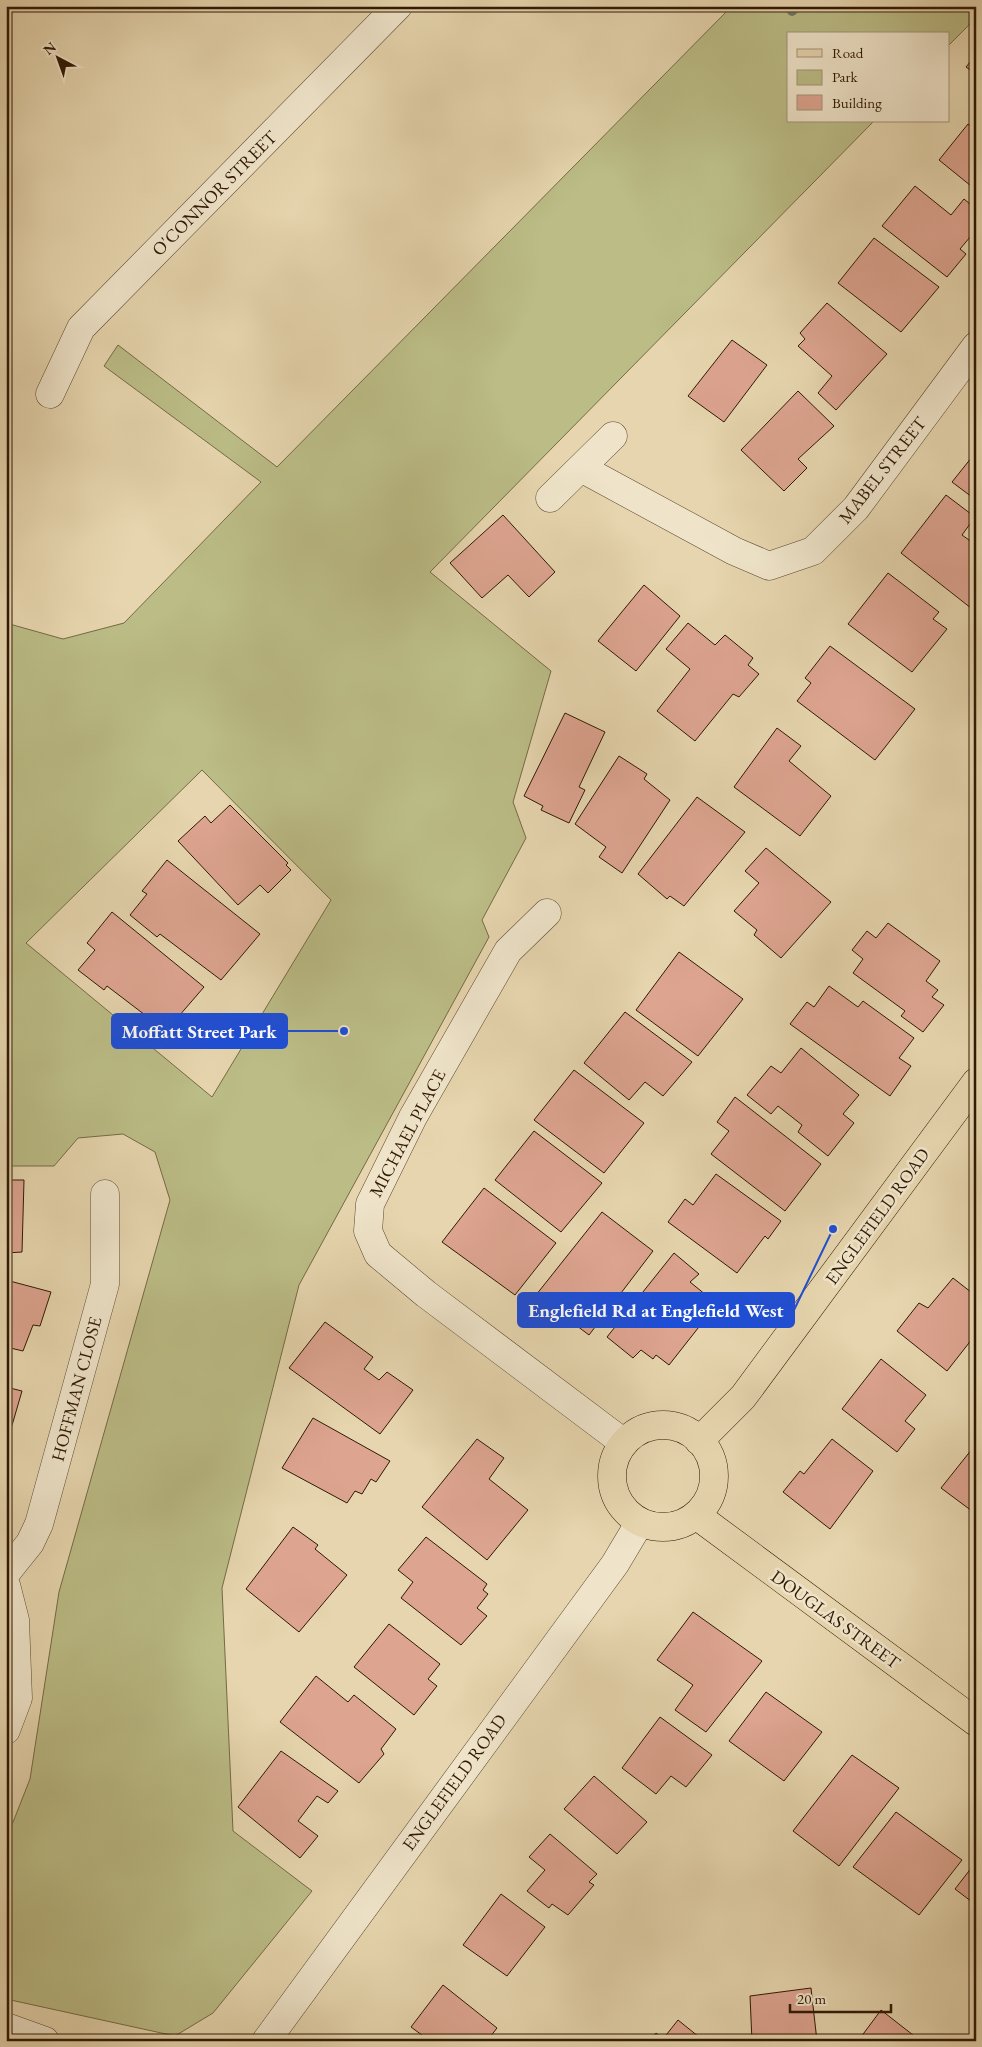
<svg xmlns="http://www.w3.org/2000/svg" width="982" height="2047" font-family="'EB Garamond',serif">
	<rect width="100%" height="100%" fill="#e6d5ae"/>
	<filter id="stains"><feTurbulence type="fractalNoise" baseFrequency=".004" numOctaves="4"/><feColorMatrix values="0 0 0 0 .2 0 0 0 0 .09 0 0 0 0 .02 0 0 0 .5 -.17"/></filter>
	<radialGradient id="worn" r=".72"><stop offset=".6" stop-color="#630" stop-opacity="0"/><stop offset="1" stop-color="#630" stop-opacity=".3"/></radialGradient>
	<path fill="#bbbc86" stroke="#756a45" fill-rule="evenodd" d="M732,6H976V18L948,46V34H788V121H874L430,572L551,671L513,802L526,838L482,920L489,937L299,1285L222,1588L233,1831L312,1891L213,2013L175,2036L6,1999V1840L30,1779L59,1592L170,1200L155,1152L123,1134L78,1138L54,1166H6V623L63,639L124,623L261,482L104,366L118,345L277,467ZM202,770L331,900L212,1097L26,943Z"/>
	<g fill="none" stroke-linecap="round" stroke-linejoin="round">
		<path stroke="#6d7968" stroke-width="10" d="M792,11L797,6"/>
	</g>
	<path fill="#dda490" stroke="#2f1904" d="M976,55V74L966,67Z
		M968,124L976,130V190L939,160Z
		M915,186L951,215L964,199L976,209V230L960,249L966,254L947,277L882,226Z
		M874,238L939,287L901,332L838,283Z
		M827,303L887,354L836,410L818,393L832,376L798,346L805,339L800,333Z
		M732,340L767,365L724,422L688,396Z
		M798,391L834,426L798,459L807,468L784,491L741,450Z
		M976,452V500L952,482Z
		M946,495L975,517L962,535L976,545V612L901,553Z
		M503,515L555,572L529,597L508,575L482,598L450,563Z
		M888,573L939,612L933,619L947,629L912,672L848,624Z
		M644,585L680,616L636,671L598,641Z
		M688,623L715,645L725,635L753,658L748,665L759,674L739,697L733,694L695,741L657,711L690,669L666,649Z
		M830,646L915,709L875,760L797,701L811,683L805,678Z
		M565,713L605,732L579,787L585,790L569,823L541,810L543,806L524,796Z
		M777,728L801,746L789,761L831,796L800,836L734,787Z
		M619,756L647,774L644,779L670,800L622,873L599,857L606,847L575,824Z
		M697,797L745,832L684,906L670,896L667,899L638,874Z
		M230,805L288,863L286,865L291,870L268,893L260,885L238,905L178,841L205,816L211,823Z
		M766,848L831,902L781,958L754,935L757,930L734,911L759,883L745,871Z
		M167,860L260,934L221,980L160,934L157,937L130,915L147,894L142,891Z
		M112,912L204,987L166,1031L107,986L104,990L78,970L95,950L87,943Z
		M888,923L940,961L926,981L938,990L932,997L944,1005L923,1032L901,1016L905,1011L853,973L863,959L852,950L867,931L876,938Z
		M679,952L743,999L698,1056L636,1010Z
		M829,986L858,1007L863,1001L914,1038L899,1058L911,1066L890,1096L790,1024L807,1002L814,1007Z
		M625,1012L692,1062L663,1096L645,1082L629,1100L584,1063Z
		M801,1048L859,1095L843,1114L854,1123L828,1156L798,1132L802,1125L778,1106L771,1114L747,1095L771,1066L781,1073Z
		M574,1070L644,1123L604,1173L534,1120Z
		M735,1097L821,1164L785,1211L711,1154L729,1131L717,1122Z
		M534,1131L602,1183L561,1232L495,1180Z
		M716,1174L781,1221L768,1239L765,1236L737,1273L668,1222L685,1199L693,1205Z
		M6,1180H24L22,1252L6,1253Z
		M484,1188L556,1243L515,1295L442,1242Z
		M602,1212L653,1251L589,1335L536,1295Z
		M674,1253L699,1274L690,1282L717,1304L669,1365L656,1355L653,1359L641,1350L633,1358L607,1337Z
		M953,1278L976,1296V1334L947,1371L897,1331L919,1303L928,1308Z
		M6,1280L51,1292L40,1326L33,1325L23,1351L6,1347Z
		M325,1322L373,1357L364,1369L379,1380L387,1372L413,1390L380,1434L289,1368Z
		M881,1359L926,1395L905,1421L915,1429L897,1452L842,1409Z
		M6,1387L22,1391L6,1446Z
		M313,1418L390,1461L376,1482L371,1479L362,1494L355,1491L347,1503L282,1468Z
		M477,1439L504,1458L489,1479L528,1510L487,1560L422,1507Z
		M832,1439L873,1471L830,1529L783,1492L800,1471L804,1474Z
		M976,1444V1514L941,1488Z
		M293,1527L318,1545L315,1549L347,1575L299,1632L246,1589Z
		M426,1537L487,1584L483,1590L488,1594L477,1608L487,1616L461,1645L401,1598L413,1582L398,1570Z
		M693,1612L762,1661L706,1732L675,1710L693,1685L657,1660Z
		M389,1624L440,1664L428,1679L437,1686L414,1715L354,1667Z
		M316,1676L348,1702L354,1695L396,1729L381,1749L384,1754L359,1783L280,1722Z
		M766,1692L822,1732L784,1781L729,1741Z
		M660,1717L712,1755L686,1787L671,1776L656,1794L622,1768Z
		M281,1751L338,1791L328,1803L317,1796L298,1821L318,1836L300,1858L238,1807Z
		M852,1755L899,1788L839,1866L793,1831Z
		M594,1776L647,1822L617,1854L564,1809Z
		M896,1812L962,1860L919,1915L853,1867Z
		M550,1834L597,1874L589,1882L594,1885L568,1915L552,1904L549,1908L527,1891L545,1870L529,1857Z
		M976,1862V1905L955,1889Z
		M501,1894L545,1927L507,1976L463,1945Z
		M443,1985L497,2028L490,2037L495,2041H430L411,2027Z
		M811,1988L817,2041H752L750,1996Z
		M881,2010L913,2035L909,2041H858Z
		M678,2020L704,2041H650L656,2033L663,2039Z"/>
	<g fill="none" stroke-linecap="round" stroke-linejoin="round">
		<g stroke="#5d482e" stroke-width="29">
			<path id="minor" d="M50,394L81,328L398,6
				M581,468L734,551L769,566L813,551L856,508L976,346
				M550,498L613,436
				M547,913L508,951L413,1117L370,1204L368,1231L378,1254L426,1294L624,1443
				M6,1573L30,1543L39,1524L105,1284V1194
				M6,1585L15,1620L18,1698L6,1730
				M6,2027L45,2041
				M266,2041L615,1564L640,1522"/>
		</g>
		<g stroke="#2f1904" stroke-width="29">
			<path id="major" d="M612 1476a51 51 0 1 1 102 0a51 51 0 1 1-102 0Z
				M699,1441L743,1397L976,1082
				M696,1515L976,1722"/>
		</g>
		<use href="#minor" stroke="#efe4ca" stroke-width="28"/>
		<use href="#major" stroke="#e6d5ae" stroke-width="28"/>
	</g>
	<g text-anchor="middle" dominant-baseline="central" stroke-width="5" stroke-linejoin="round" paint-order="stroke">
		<g font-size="18" fill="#2f1904" stroke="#efe4ca">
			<text transform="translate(214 193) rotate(-45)">O'CONNOR STREET</text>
			<text transform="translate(882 470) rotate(-52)">MABEL STREET</text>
			<text transform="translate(407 1133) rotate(-62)">MICHAEL PLACE</text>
			<text transform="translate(877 1216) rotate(-54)">ENGLEFIELD ROAD</text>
			<text transform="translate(76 1389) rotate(-75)">HOFFMAN CLOSE</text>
			<text transform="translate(836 1619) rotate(36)">DOUGLAS STREET</text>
			<text transform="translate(454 1782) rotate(-54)">ENGLEFIELD ROAD</text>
		</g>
	</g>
	<path fill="none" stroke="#1d4ed8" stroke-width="2" d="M344 1031L287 1031M833 1229L794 1310"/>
	<g fill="#1d4ed8" stroke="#efe4ca" stroke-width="2">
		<circle cx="344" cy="1031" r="5"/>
		<circle cx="833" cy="1229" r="5"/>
	</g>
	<g fill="#1d4ed8" stroke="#1d4ed8" stroke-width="2">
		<rect x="112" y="1014" width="175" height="34" rx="5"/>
		<rect x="518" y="1293" width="276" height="34" rx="5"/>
	</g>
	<g font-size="19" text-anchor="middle" font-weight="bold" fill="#fff">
		<text x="199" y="1038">Moffatt Street Park</text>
		<text x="656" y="1317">Englefield Rd at Englefield West</text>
	</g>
	<rect width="982" height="2047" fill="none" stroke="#e6d5ae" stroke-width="25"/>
	<rect x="8" y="8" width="967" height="2032" fill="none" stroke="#2f1904" stroke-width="2.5"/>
	<rect x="12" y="12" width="957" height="2022" fill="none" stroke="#2f1904"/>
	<rect x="787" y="32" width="162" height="90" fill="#efe4ca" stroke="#a2937b"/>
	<rect x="797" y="49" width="25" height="8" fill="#e6d5ae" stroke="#a2937b"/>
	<text x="832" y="58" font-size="15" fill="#2f1904">Road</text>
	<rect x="797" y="70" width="25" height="15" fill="#bbbc86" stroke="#a2937b"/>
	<text x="832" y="82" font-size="15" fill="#2f1904">Park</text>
	<rect x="797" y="95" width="25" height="15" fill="#dda490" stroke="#a2937b"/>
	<text x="832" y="108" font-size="15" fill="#2f1904">Building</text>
	<g transform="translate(58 58) rotate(319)" stroke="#efe4ca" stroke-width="4" paint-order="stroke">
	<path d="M0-4L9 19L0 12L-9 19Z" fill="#2f1904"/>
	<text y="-8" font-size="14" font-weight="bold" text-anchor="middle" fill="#2f1904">N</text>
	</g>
	<path d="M790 2004v8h101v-8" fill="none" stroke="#2f1904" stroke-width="2.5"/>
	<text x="797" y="2004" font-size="15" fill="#2f1904" stroke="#efe4ca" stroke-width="4" paint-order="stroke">20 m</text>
	<rect width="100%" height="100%" filter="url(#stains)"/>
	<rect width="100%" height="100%" fill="url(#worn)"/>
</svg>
